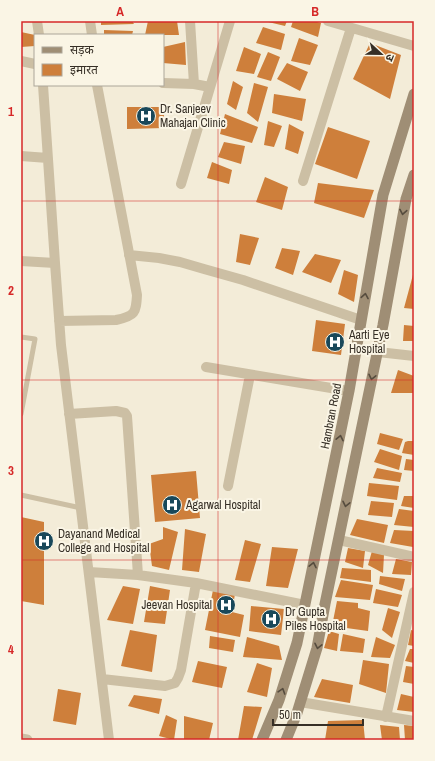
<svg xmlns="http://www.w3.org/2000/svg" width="435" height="761" font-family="'Archivo Narrow','Noto Sans Devanagari',sans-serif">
	<rect width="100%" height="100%" fill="#f3ecd8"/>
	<path fill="#ce7f3b" d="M101,21H132L134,24L101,25Z
		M148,21H177L179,35H145Z
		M264,21H287L285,26Z
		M293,21H313L321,23L318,37L291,27Z
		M263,27L285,34L281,50L256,43Z
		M104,30L133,31L132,35H104Z
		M21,32L35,35V46L21,47Z
		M299,38L318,45L310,65L291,61Z
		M185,42L186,65L163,63V47Z
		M370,43L401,55L390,99L353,79Z
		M244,47L261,54L254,74L236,71Z
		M268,52L280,57L271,81L257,77Z
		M287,63L308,72L300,91L277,79Z
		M233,81L243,87L236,110L227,104Z
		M254,83L268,87L258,122L247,113Z
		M274,94L306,99L302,121L272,113Z
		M127,107H164V128L127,129Z
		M225,114L258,127L252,143L220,134Z
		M268,121L282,126L274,147L264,145Z
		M289,124L304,132L298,154L285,149Z
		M328,127L370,141L357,179L315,164Z
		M224,142L245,146L241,164L218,157Z
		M212,162L232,170L229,184L207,178Z
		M265,177L288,187L282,210L256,202Z
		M318,183L374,190L364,218L314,203Z
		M240,234L259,238L250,265L236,262Z
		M282,248L300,251L293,275L275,268Z
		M315,254L341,260L331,283L302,272Z
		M344,270L358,275L354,302L338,294Z
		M414,271V309L404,308Z
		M316,320L345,324L341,355L312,351Z
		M404,325L414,326V341H403Z
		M398,370L414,376V393H391Z
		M380,433L403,439L399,450L377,444Z
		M408,441H414V455L402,453L405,442Z
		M380,449L402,456L399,470L374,462Z
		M406,459L414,460V471L404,470Z
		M377,468L402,473L400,482L373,478Z
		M196,471L200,518L155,522L151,475Z
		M369,483L399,486L397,500L367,496Z
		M404,496H414V508L401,506Z
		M371,501L394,503L392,517L368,515Z
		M399,509L414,511V527L394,525Z
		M21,517L44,522V605L21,601Z
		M357,519L388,525L384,543L350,535Z
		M163,527L178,532L169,570L152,566L149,544L163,539Z
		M185,529L206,534L199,572L182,570Z
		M394,530L414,531L413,547L390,543Z
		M245,540L261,544L250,582L235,580Z
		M272,547L298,549L288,588L266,586Z
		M348,548L365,551L363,568L345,562Z
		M372,551L384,555L383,573L368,565Z
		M396,559L412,562L411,575L392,574Z
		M342,568L371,570V582L340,578Z
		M380,576L405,579L402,591L379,584Z
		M341,580L373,585L370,600L335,597Z
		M123,586L140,589L133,624L107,620Z
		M150,586L170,590L165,624L144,622Z
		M376,589L402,595L398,607L373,603Z
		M213,590L235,594L232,612L244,615L240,637L205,630Z
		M337,601L358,603V608L370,611L368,631L332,626Z
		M251,606L284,609L281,635L249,631Z
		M388,608L400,612L392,638L382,630Z
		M130,630L157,635L152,672L121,666Z
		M411,630L414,631V646L408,645Z
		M329,631L339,634L337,651L324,648Z
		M343,634L365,639L363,653L340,651Z
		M210,636L235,640L233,652L209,648Z
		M247,637L279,646L282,660L243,657Z
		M376,637L395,645L390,658L371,657Z
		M410,649H414V663L405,661Z
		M363,660L389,664L386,693L359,684Z
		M198,661L227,667L222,688L192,682Z
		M257,663L272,668L267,697L247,692Z
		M406,666L414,667V684L403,682Z
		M322,679L353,685L350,703L314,697Z
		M58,689L81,693L76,725L53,721Z
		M401,694L414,697V712L397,710Z
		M134,695L162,699L159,714L128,706Z
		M244,706L262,707L252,740H238Z
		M166,715L177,720L174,740L159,736Z
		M184,716L213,723L209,740H184Z
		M363,720L365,740H325L328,721Z
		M380,725L399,727L400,740H382Z
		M404,725L414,726V740H405Z"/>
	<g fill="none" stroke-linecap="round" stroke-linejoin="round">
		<path stroke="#ccbfa4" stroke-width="5" d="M21,337L35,339L21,414
			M21,495L81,508"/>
		<path stroke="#ccbfa4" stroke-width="10" d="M37,21L39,35
			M90,21L92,35
			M190,21L194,84
			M328,21L414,46
			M21,61L35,64
			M163,83L194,84L210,87
			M43,85L55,263L61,345L109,740
			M21,156L48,158
			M303,181L351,28
			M181,184L230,21
			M129,255L159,258L180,262L204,269L243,280L361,320
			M21,261L55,263
			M59,321L116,320C135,316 136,313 137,295L97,85
			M378,352L414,356
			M206,367L349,391
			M69,414L116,411L125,413L127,416L138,575
			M228,486L250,375
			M339,540L414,557
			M89,572L138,575L196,583L305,605
			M102,679L165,686L175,683L178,678L181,670L196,583
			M300,702L414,721
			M386,717L414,592"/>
		<path stroke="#ccbfa4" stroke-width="11" d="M21,739L27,740"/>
		<path stroke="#9f8e75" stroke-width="11" d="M262,740L279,700L297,643L349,391L383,195L414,94
			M286,740L297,713L317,648L325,604L383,325L406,199L414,175"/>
	</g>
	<defs><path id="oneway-chevron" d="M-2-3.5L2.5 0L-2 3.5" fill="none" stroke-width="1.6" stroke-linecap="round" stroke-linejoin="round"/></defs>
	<g stroke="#564c3e">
		<use href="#oneway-chevron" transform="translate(403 212) rotate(100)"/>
		<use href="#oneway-chevron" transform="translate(365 296) rotate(-80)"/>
		<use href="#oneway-chevron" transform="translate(372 377) rotate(102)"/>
		<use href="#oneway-chevron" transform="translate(340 438) rotate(-78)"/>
		<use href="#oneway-chevron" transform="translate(346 504) rotate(102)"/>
		<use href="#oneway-chevron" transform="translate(313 565) rotate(-78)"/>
		<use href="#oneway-chevron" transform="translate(318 646) rotate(102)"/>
		<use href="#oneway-chevron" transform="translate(282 691) rotate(-72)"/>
	</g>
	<path fill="none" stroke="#d62828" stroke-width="1" stroke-opacity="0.55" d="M218,21V740M21,201H414M21,380H414M21,560H414"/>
	<defs>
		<g id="hospital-disc" transform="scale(1)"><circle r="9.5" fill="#19485a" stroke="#faf5e5"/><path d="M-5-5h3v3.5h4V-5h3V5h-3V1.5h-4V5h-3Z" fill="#fff"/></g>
	</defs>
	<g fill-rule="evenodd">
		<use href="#hospital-disc" x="146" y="116"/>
		<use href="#hospital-disc" x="335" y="342"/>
		<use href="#hospital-disc" x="172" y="505"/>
		<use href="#hospital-disc" x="44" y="541"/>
		<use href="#hospital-disc" x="226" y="605"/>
		<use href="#hospital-disc" x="271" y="619"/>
	</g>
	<g text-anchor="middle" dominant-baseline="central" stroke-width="4" stroke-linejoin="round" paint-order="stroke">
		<g font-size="12" fill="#362f26" stroke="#faf5e5" text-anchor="start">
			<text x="160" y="109">Dr. Sanjeev<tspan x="160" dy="14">Mahajan Clinic</tspan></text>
			<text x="349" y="335">Aarti Eye<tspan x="349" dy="14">Hospital</tspan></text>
			<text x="186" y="505">Agarwal Hospital</text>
			<text x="58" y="534">Dayanand Medical<tspan x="58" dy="14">College and Hospital</tspan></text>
			<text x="212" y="605" text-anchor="end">Jeevan Hospital</text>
			<text x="285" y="612">Dr Gupta<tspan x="285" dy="14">Piles Hospital</tspan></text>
		</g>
		<g font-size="12" fill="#362f26" stroke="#faf5e5">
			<text transform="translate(331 416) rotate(-79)">Hambran Road</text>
		</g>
	</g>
	<rect width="435" height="761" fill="none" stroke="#faf5e5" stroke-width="44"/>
	<rect x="34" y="34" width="130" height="52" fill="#faf5e5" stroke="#aca699"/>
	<rect x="42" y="47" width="20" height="6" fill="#9f8e75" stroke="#aca699"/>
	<text x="70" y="54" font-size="12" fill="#362f26">सड़क</text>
	<rect x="42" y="64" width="20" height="12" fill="#ce7f3b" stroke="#aca699"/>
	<text x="70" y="74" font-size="12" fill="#362f26">इमारत</text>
	<g transform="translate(381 54) rotate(112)" stroke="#faf5e5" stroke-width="3" paint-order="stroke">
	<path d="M0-3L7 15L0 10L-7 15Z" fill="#362f26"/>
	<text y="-6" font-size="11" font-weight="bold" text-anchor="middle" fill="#362f26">उ</text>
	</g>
	<path d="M273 719v6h90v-6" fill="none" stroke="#362f26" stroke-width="2"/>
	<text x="279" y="719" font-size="12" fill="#362f26" stroke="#faf5e5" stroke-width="3" paint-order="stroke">50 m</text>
	<rect x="22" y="22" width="391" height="717" fill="none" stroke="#d62828" stroke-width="1.5"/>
	<g font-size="13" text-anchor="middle" font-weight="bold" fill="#d62828">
		<text x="120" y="16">A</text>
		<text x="315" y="16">B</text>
		<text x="11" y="116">1</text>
		<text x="11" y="295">2</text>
		<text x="11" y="475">3</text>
		<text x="11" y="654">4</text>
	</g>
</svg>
